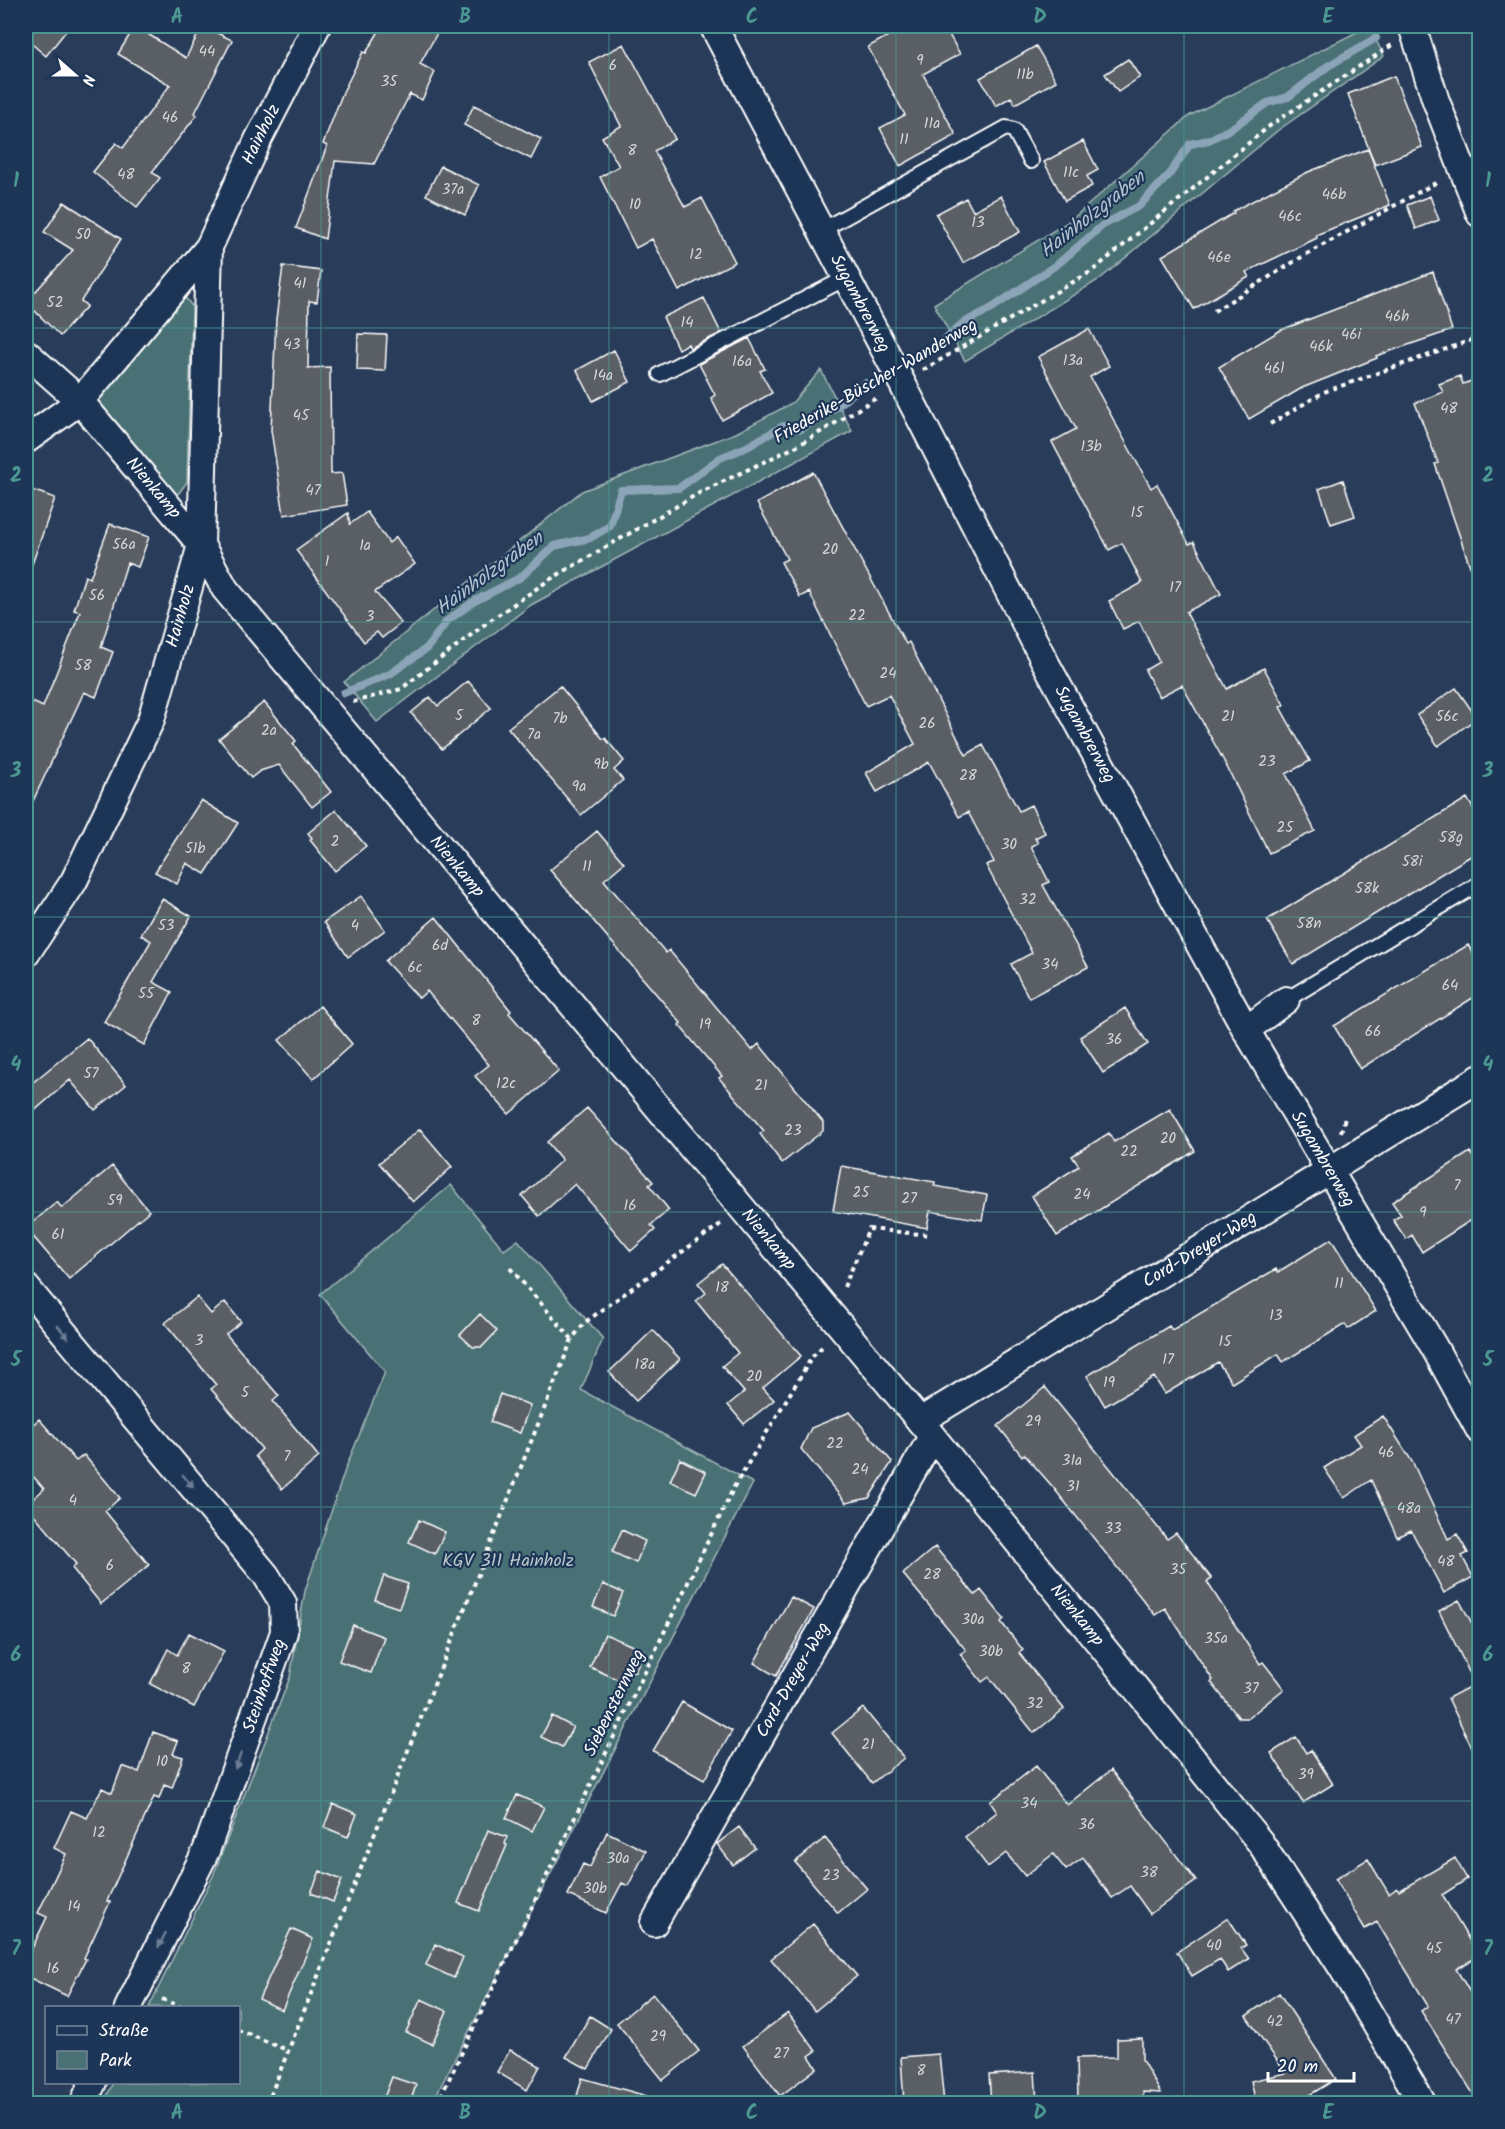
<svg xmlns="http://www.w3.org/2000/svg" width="1505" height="2129" font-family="Kalam,sans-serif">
	<rect width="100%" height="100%" fill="#293d5a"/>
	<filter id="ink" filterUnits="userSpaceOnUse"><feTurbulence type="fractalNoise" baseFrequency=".0167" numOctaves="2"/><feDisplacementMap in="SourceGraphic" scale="12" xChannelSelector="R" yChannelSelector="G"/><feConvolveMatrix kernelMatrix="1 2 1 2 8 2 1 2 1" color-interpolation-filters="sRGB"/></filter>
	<g filter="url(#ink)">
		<path fill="#4a7174" stroke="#a4b8ba" stroke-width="1.5" d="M1369,26L1384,56L1277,131L1100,279L965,361L934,304L1071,220L1189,116Z
			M184,296L192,306L187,482L176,497L100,412L98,401L103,388Z
			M821,370L852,431L531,605L377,722L344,682L582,491L736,433L792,403Z
			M451,1185L504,1250L518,1240L603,1339L581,1390L753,1483L432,2103L103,2104L113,2083L238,2082V2008L149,2007L213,1876L290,1677L305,1591L345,1470L385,1372L320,1294Z"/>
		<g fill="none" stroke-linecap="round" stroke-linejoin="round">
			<path stroke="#8ca4b7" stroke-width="8" d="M944,340L963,323L992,308L1059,263L1103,225L1139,206L1169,175L1190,144L1209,140L1232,128L1267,103L1288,97L1328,66L1376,38
				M344,693L390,674L427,648L447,621L473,602L521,577L554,546L590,538L610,526L621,490L679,488L720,458L747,447L783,426L801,429L839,405L865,383"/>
		</g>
		<path fill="#5a5f65" stroke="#fff" stroke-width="1.5" d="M26,26H70L46,56L26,39Z
			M135,26L186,58L202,26L232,40L195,113L197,115L152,172L160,178L137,207L93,172L116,143L123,148L170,85L118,54Z
			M382,26H441L420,64L435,72L422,100L410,94L374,164L335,161L325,239L296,228L327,146L323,144L343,92L363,52L366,53Z
			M906,26H944L960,54L923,74L956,135L900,166L880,128L905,115L868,47Z
			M624,44L675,139L654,151L685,207L702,198L735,262L679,291L652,239L636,248L600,177L619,166L602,137L621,126L589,62Z
			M1036,46L1056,81L1015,104L1011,97L996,106L980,78Z
			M1128,59L1140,77L1118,92L1105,74Z
			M1394,76L1422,147L1375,165L1348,94Z
			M474,105L541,139L531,159L464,125Z
			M1083,141L1098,170L1087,176L1092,186L1065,201L1044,162Z
			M1368,149L1390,205L1316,235L1317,238L1246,272L1249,277L1194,309L1162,256L1234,213L1233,211L1308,172Z
			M441,166L479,185L465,215L426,195Z
			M1001,196L1020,232L963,263L936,214L966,198L973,211Z
			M1430,196L1439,220L1416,229L1407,205Z
			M64,202L121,239L81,301L87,306L60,336L26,302L73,250L44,232Z
			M283,266L321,271L317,302L309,301L308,368L330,367L331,474L342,473L347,505L284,515L271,430L276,319Z
			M1433,272L1452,330L1376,356L1377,358L1302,388L1249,419L1219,367L1281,330Z
			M704,298L721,333L690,348L688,344L678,349L663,317Z
			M1089,329L1109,366L1090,377L1151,488L1157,484L1189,544L1194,542L1221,594L1186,612L1227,689L1264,668L1284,705L1280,707L1310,761L1286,774L1315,831L1269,853L1225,763L1182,685L1159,697L1145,670L1159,662L1139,621L1123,629L1109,601L1142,583L1122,543L1109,550L1052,442L1076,429L1038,357Z
			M358,334L387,335L385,371L357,370Z
			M749,338L765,369L760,371L772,393L722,420L711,398L715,395L699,364Z
			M614,350L630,382L593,401L577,370Z
			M1460,376L1463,384L1474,380L1479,394V584H1476L1435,464L1438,463L1415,403L1443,392L1439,384Z
			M813,472L906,644L909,642L966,755L983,745L1019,811L1031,805L1045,833L1035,838L1038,843L1031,846L1049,882L1043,885L1088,967L1029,998L1011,964L1032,953L986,865L994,862L968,812L959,817L929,762L877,792L866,773L915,744L889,695L866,706L809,592L800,597L781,562L787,559L757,503Z
			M1343,480L1355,516L1331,524L1319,489Z
			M26,488L55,498L29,573H26Z
			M367,512L389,543L396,537L415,564L375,592L401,623L382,638L377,632L364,642L296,550L348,513L350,524Z
			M110,524L149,537L138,567L127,563L101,647L113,652L96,697L84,692L26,816V699L43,707L80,612L74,610L85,576L90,578Z
			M468,681L491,708L442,749L411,713L430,697L438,706Z
			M560,686L603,739L605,738L624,761L614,770L623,780L581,815L508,728Z
			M1456,688L1477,718L1438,746L1417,715Z
			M264,702L296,741L293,744L331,792L312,807L279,765L260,771L251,778L219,739Z
			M1467,798L1479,819V851L1293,964L1267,920Z
			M201,800L238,823L205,874L187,863L177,884L155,872Z
			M336,810L366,846L335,871L310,840L312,838L308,833Z
			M597,831L624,863L604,880L666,953L669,950L752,1050L759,1044L823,1122V1131L782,1163L760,1134L764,1131L719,1078L722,1076L679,1025L681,1023L550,870Z
			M361,896L385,930L348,957L324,922Z
			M162,899L191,916L153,982L172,992L144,1045L104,1022L151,941L141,935Z
			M436,917L511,1011L509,1013L559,1071L509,1114L475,1076L489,1065L427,991L419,998L385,961Z
			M1468,945L1479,964V994L1360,1069L1334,1026Z
			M320,1006L352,1044L313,1079L279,1040Z
			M1125,1008L1148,1044L1103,1073L1080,1037Z
			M87,1038L126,1085L95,1110L70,1080L26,1118V1088Z
			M587,1108L653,1182L649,1185L669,1210L651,1225L655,1230L631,1251L575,1184L539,1216L522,1196L562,1160L547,1142Z
			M1170,1109L1195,1151L1057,1236L1032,1196L1079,1166L1072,1156L1109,1133L1114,1142Z
			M420,1129L452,1167L413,1202L379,1163Z
			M1470,1152L1479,1167V1215L1422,1252L1412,1235L1406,1239L1393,1220L1401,1215L1392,1202Z
			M112,1166L149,1211L69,1279L26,1228L57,1202L62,1208Z
			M841,1166L935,1182L934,1186L987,1195L982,1220L930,1211L927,1228L833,1211Z
			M1331,1239L1376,1311L1348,1329L1345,1324L1283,1362L1278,1354L1232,1383L1218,1362L1165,1394L1154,1377L1105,1406L1087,1376L1169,1326L1172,1330L1276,1269L1278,1272Z
			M722,1264L801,1356L763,1388L774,1400L744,1424L728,1405L744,1392L722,1366L738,1353L696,1301L706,1293L698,1283Z
			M197,1297L211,1314L225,1302L241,1322L226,1334L279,1396L273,1401L319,1457L282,1489L255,1456L262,1449L211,1389L216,1385L165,1323Z
			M480,1314L497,1331L482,1347H473L460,1335Z
			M653,1330L680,1359L636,1401L609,1372Z
			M1045,1387L1167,1539L1176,1533L1212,1579L1207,1582L1260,1664L1263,1662L1284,1689L1248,1718H1239L1211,1682L1213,1680L1165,1608L1155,1615L1052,1486L1024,1454L1022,1456L998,1426Z
			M500,1394L530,1405L520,1433L490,1422Z
			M850,1412L892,1462L869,1498L846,1503L801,1449L811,1428Z
			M1383,1416L1413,1463L1448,1539L1457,1534L1468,1553L1462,1556L1473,1577L1444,1593L1411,1530L1397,1537L1371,1480L1344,1498L1324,1468L1361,1445L1354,1435Z
			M39,1419L76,1461L84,1455L120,1498L105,1511L149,1565L101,1604L72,1568L76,1564L26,1505L44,1489L26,1468V1431Z
			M680,1459L706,1472L696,1493L670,1481Z
			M419,1520L445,1532L435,1554L409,1542Z
			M622,1530L645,1541L636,1563L612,1552Z
			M935,1547L975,1595L981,1590L1004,1619L1001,1622L1023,1650L1019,1653L1064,1709L1034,1733L989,1677L982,1682L960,1654L966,1650L903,1574Z
			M384,1576L408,1584L399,1608L375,1600Z
			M603,1584L623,1593L613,1616L593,1607Z
			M791,1597L814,1609L776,1676L754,1663Z
			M1459,1600L1479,1636V1762L1448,1698L1475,1684L1439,1611Z
			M353,1625L384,1637L371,1673L339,1661Z
			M189,1633L224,1651L194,1707L150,1684L168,1649L177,1655Z
			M605,1634L644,1651L635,1672L624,1668L619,1680L590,1667Z
			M682,1702L732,1731L704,1780L653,1751Z
			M863,1708L904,1758L872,1783L832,1733Z
			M552,1716L573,1727L562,1747L541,1737Z
			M153,1732L178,1741L173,1754L183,1757L172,1788L164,1785L159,1799L154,1797L107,1901L110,1902L84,1958L86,1959L67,1996L26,1976V1961L47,1917L38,1913L66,1854L54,1848L71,1811L87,1818L102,1788L112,1793L122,1766L139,1772Z
			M1296,1737L1306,1753L1311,1750L1333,1784L1303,1803L1271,1753Z
			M1036,1766L1067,1805L1111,1770L1196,1881L1150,1914L1130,1886L1112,1898L1083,1858L1066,1870L1053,1854L1025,1876L1006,1853L988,1867L965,1837L997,1812L990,1802Z
			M517,1795L544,1807L532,1831L506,1818Z
			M333,1804L357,1814L348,1837L324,1827Z
			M739,1827L755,1848L733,1865L717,1844Z
			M488,1830L507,1837L505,1844L507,1845L479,1911L458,1903Z
			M607,1832L646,1851L628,1886L622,1883L606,1913L568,1895L583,1864L590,1867Z
			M825,1838L867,1889L838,1913L795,1862Z
			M1455,1858L1467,1879L1442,1895L1479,1956L1456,1969L1479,2007V2103L1421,2011L1428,2006L1377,1922L1365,1929L1335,1879L1368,1859L1389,1894L1397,1888L1399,1891Z
			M320,1871L342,1880L333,1902L311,1893Z
			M1228,1918L1246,1945L1241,1948L1249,1959L1228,1972L1220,1959L1192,1976L1177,1952Z
			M813,1924L857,1976L815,2011L771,1959Z
			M291,1929L313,1939L282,2010L259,1999Z
			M435,1944L463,1957L454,1978L426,1965Z
			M1279,1993L1336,2079L1298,2102L1256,2103L1251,2081L1286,2073L1246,2016Z
			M653,1994L699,2051L663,2080L617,2023Z
			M421,1999L447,2011L432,2044L406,2032Z
			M788,2013L816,2051L809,2056L817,2068L780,2096L743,2046Z
			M590,2016L611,2029L588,2069L566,2057Z
			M1142,2038V2060L1161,2093L1143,2092L1144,2100L1078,2101L1077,2058L1117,2057V2039Z
			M510,2050L540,2066L527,2090L497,2072Z
			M939,2054L944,2103H904L901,2057Z
			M1035,2072L1037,2103H991L989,2075Z
			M392,2077L416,2085L410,2103H399L384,2098Z
			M582,2078L647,2096L646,2103H575Z"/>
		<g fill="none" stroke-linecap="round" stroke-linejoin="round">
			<g stroke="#fff" stroke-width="18">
				<path id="service" d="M820,231L1006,128L1014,130L1031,161
					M660,374L846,278
					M1286,1000L1480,883"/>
			</g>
			<g stroke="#fff" stroke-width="30">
				<g id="minor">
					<path id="s1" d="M713,26L902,383L1044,660L1246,1030L1434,1347L1480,1431"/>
					<path d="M1412,26L1436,101L1480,214"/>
					<path id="s2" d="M26,353L80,401L201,545L225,589L920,1421L1260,1842L1343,1969L1423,2104"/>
					<path d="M26,440L80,401L209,247"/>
					<path id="s3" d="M26,954L74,881L151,720L201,545L209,247L258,140L317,26"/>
					<path d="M1246,1030L1286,1000"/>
					<path d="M26,1287L266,1575L283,1603L284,1632L206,1851L128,2008"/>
					<path id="s4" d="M920,1421L1480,1078"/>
					<path id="s5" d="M654,1923L932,1437"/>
					<path d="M83,2104L93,2082"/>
				</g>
			</g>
			<path stroke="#fff" stroke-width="4" stroke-dasharray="4.5 4.5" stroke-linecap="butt" d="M1214,311L1305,255L1439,181
				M923,370L1092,271L1272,124L1392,45
				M1270,424L1324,392L1480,337
				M353,702L401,689L485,624L549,580L701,492L799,445L878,397
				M1341,1132L1345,1118
				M510,1268L572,1339
				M844,1287L869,1229L930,1235
				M162,1999L184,2008
				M238,2030L287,2050
				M267,2104L572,1339L584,1323L722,1223
				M437,2104L734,1487L812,1357L823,1346"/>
			<use href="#service" stroke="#1d3557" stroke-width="14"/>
			<use href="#minor" stroke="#1d3557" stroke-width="26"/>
		</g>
		<defs><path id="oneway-solid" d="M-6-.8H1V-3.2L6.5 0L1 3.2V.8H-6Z" transform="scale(1.5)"/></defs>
		<g fill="#6c7c92">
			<use href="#oneway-solid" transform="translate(63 1332) rotate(50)"/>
			<use href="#oneway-solid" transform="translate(188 1481) rotate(50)"/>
			<use href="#oneway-solid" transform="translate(238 1761) rotate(110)"/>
			<use href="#oneway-solid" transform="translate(162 1940) rotate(117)"/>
		</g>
	</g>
	<path fill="none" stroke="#4b9892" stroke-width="1.5" stroke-opacity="0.55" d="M321,26V2104M609,26V2104M896,26V2104M1184,26V2104M26,328H1480M26,622H1480M26,917H1480M26,1212H1480M26,1507H1480M26,1801H1480"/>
	<g text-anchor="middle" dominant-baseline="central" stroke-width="4.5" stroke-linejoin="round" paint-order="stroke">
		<g font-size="15" fill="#d6d7d8">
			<text x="207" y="52">44</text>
			<text x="920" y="61">9</text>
			<text x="613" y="66">6</text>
			<text x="1025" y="75">11b</text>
			<text x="389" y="82">35</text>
			<text x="170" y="118">46</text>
			<text x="932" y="124">11a</text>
			<text x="904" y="140">11</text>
			<text x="632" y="151">8</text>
			<text x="1071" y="173">11c</text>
			<text x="126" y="175">48</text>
			<text x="453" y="190">37a</text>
			<text x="1334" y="195">46b</text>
			<text x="635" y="205">10</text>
			<text x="1290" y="217">46c</text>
			<text x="978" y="223">13</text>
			<text x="83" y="235">50</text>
			<text x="696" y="255">12</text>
			<text x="1219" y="258">46e</text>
			<text x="300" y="284">41</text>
			<text x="55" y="303">52</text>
			<text x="1397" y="317">46h</text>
			<text x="687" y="323">14</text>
			<text x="1351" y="335">46i</text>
			<text x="292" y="345">43</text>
			<text x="1321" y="347">46k</text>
			<text x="1073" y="361">13a</text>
			<text x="742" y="362">16a</text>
			<text x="1274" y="369">46l</text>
			<text x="603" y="376">14a</text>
			<text x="1449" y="409">48</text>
			<text x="301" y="416">45</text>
			<text x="1091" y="447">13b</text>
			<text x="313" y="491">47</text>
			<text x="1137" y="513">15</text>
			<text x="124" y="545">56a</text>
			<text x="365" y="546">1a</text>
			<text x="830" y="550">20</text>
			<text x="327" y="562">1</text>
			<text x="1175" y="588">17</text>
			<text x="97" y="596">56</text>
			<text x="857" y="616">22</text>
			<text x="370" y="617">3</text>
			<text x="83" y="666">58</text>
			<text x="888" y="674">24</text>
			<text x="459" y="716">5</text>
			<text x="1228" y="717">21</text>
			<text x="1447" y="717">56c</text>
			<text x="560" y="719">7b</text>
			<text x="927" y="724">26</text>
			<text x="269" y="731">2a</text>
			<text x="534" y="735">7a</text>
			<text x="1267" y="762">23</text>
			<text x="601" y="765">9b</text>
			<text x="968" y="776">28</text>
			<text x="579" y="787">9a</text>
			<text x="1285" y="828">25</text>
			<text x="1451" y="838">58g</text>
			<text x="335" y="842">2</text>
			<text x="1009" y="845">30</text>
			<text x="195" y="849">51b</text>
			<text x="1412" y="862">58i</text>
			<text x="587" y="867">11</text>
			<text x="1367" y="889">58k</text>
			<text x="1028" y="900">32</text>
			<text x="1309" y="924">58n</text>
			<text x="166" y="926">53</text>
			<text x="355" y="926">4</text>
			<text x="440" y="946">6d</text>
			<text x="1050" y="965">34</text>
			<text x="415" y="968">6c</text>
			<text x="1450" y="986">64</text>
			<text x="146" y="994">55</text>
			<text x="476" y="1021">8</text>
			<text x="705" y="1025">19</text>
			<text x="1373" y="1032">66</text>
			<text x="1114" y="1040">36</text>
			<text x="91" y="1074">57</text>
			<text x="506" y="1084">12c</text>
			<text x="761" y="1086">21</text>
			<text x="793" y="1131">23</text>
			<text x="1168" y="1139">20</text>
			<text x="1129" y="1152">22</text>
			<text x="1457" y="1186">7</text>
			<text x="861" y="1193">25</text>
			<text x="1082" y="1195">24</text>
			<text x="909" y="1199">27</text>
			<text x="115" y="1201">59</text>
			<text x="630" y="1206">16</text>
			<text x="1423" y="1213">9</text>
			<text x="58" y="1235">61</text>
			<text x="1339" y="1284">11</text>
			<text x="722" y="1288">18</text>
			<text x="1276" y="1316">13</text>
			<text x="199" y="1341">3</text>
			<text x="1225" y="1342">15</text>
			<text x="1168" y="1360">17</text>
			<text x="645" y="1365">18a</text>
			<text x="754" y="1377">20</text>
			<text x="1109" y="1383">19</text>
			<text x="245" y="1393">5</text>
			<text x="1033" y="1422">29</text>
			<text x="835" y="1444">22</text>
			<text x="1386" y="1453">46</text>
			<text x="287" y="1457">7</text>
			<text x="1072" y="1461">31a</text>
			<text x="860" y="1470">24</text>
			<text x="1073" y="1487">31</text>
			<text x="73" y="1501">4</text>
			<text x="1409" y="1509">48a</text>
			<text x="1113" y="1529">33</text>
			<text x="1446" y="1562">48</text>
			<text x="110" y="1566">6</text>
			<text x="1178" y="1570">35</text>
			<text x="932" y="1575">28</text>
			<text x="973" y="1620">30a</text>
			<text x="1216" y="1639">35a</text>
			<text x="991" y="1652">30b</text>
			<text x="186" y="1669">8</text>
			<text x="1251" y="1689">37</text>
			<text x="1035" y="1704">32</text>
			<text x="868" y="1745">21</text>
			<text x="162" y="1762">10</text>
			<text x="1306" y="1775">39</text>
			<text x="1029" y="1804">34</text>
			<text x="1087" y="1825">36</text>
			<text x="99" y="1833">12</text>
			<text x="618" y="1859">30a</text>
			<text x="1149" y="1873">38</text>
			<text x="831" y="1876">23</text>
			<text x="595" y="1889">30b</text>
			<text x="74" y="1907">14</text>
			<text x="1214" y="1946">40</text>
			<text x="1434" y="1949">45</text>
			<text x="53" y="1969">16</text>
			<text x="1453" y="2020">47</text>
			<text x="1275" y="2022">42</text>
			<text x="658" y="2037">29</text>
			<text x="781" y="2054">27</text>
			<text x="921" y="2071">8</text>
		</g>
		<g font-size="18" fill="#fff" stroke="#1d3557">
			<text stroke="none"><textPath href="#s3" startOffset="870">Hainholz</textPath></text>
			<text stroke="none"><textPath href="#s1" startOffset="314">Sugambrerweg</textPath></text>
			<text transform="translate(876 382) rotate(-30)">Friederike-Büscher-Wanderweg</text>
			<text stroke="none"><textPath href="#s2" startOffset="186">Nienkamp</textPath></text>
			<text stroke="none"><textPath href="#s3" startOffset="374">Hainholz</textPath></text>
			<text stroke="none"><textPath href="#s1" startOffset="800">Sugambrerweg</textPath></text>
			<text stroke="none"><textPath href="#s2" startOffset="672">Nienkamp</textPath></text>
			<text stroke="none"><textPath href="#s1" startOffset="1287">Sugambrerweg</textPath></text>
			<text stroke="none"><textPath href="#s2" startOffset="1158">Nienkamp</textPath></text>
			<text stroke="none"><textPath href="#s4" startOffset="328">Cord-Dreyer-Weg</textPath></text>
			<text stroke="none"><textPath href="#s2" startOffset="1644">Nienkamp</textPath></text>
			<text stroke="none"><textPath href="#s5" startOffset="280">Cord-Dreyer-Weg</textPath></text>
			<text transform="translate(265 1686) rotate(-71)">Steinhoffweg</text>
			<text transform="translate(615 1703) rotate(-64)">Siebensternweg</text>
		</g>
		<g font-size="18" fill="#b7c6c7" stroke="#1d3557">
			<text x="508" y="1561">KGV 311 Hainholz</text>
		</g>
		<g font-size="20" font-style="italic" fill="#b2c2cf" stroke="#1d3557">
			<text transform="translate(1093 215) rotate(-38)">Hainholzgraben</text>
			<text transform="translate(490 574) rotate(-36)">Hainholzgraben</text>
		</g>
	</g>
	<rect width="1505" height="2129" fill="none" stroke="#1d3557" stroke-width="66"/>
	<rect x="45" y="2006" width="195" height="78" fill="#1d3557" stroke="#77869a" stroke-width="1.5"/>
	<rect x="57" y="2026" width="30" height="9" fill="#1d3557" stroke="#77869a" stroke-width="1.5"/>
	<text x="99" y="2036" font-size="18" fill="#ffffff">Straße</text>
	<rect x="57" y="2051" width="30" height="18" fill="#4a7174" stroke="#77869a" stroke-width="1.5"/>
	<text x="99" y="2066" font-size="18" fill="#ffffff">Park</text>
	<g transform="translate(75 75) rotate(111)" stroke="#1d3557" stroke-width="4.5" paint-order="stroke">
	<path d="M0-4.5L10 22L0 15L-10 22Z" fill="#ffffff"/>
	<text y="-9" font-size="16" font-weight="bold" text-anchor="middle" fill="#ffffff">N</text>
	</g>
	<path d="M1268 2072v9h86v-9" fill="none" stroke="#ffffff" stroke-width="3"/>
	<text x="1277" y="2072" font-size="18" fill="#ffffff" stroke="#1d3557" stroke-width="4.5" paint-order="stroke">20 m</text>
	<rect x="33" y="33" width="1439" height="2063" fill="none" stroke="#4b9892" stroke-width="2"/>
	<g font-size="20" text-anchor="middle" font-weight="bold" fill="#4b9892">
		<text x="177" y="23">A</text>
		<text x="465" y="23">B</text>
		<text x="752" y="23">C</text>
		<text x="1040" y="23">D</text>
		<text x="1328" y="23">E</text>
		<text x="16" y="187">1</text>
		<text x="1488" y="187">1</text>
		<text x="16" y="482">2</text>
		<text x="1488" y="482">2</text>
		<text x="16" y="777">3</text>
		<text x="1488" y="777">3</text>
		<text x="16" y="1071">4</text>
		<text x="1488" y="1071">4</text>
		<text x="16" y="1366">5</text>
		<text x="1488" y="1366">5</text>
		<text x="16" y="1661">6</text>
		<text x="1488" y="1661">6</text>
		<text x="16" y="1955">7</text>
		<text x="1488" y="1955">7</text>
		<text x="177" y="2119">A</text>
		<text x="465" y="2119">B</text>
		<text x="752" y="2119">C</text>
		<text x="1040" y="2119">D</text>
		<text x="1328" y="2119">E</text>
	</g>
</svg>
